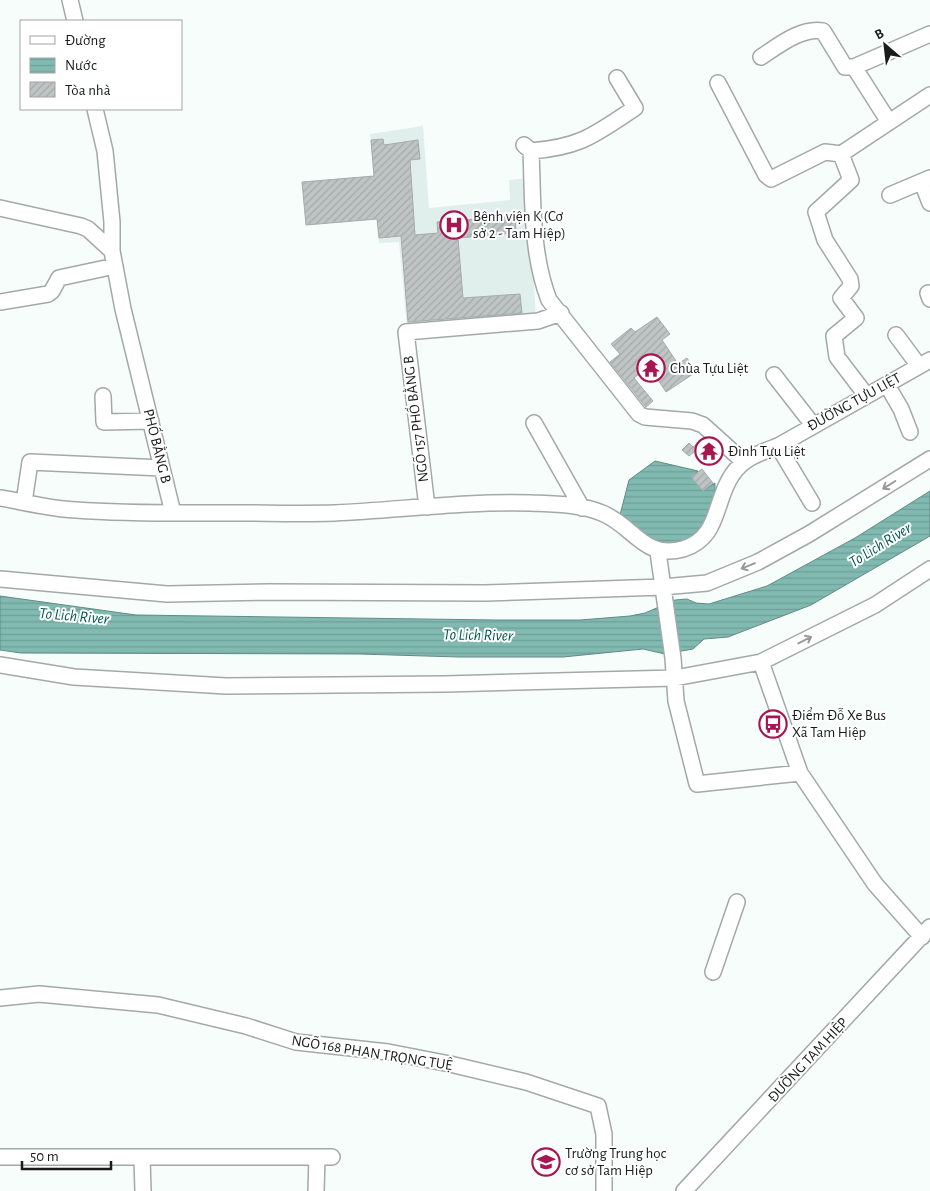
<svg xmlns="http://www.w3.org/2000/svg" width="930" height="1191" font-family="'Alegreya Sans',sans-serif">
	<defs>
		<pattern id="water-rules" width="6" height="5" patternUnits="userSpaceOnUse" patternTransform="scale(1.25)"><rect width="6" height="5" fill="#81bab1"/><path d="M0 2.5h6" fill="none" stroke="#6f9f98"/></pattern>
		<pattern id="building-hatch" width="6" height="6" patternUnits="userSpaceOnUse" patternTransform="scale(1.25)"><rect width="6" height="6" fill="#bfc5c4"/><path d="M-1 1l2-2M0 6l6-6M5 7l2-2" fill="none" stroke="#a4a9a8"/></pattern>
	</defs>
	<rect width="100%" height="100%" fill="#f7fdfb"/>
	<path fill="#e1efec" d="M423,126L429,208L510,200L509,180L528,178L536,319L407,329L399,242L379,243L370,134Z"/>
	<path fill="url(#water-rules)" stroke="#628b84" d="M655,461L698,471L694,475L704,490L715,483V500L695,542L658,547L620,515L629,480Z
		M930,491V536L811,605L728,637L704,639L693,649L665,654L643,649L563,657H459L359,654L21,653L0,650V596L136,615L496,620H580L630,616L645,613L675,600L687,599L696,603L709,604L767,586L855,538Z"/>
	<path fill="url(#building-hatch)" stroke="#a6abaa" d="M383,139L384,145L418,140L420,159L410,160L415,235L438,233L437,222L515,216L516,233L458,238L463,298L520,294L522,313L408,322L401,236L379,238L377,219L306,225L302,182L374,176L371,140Z
		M657,317L670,334L662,340L678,364L687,358L696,372L666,392L649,366L634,378L653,401L646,407L610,362L620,354L611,344L631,328L635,332Z
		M703,439L720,453L706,464L695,451L689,456L682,450L689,443L693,447Z
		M702,469L713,483L703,491L691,477Z"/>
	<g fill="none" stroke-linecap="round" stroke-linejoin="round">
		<g stroke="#a3a9a8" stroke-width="18">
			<path id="minor" d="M70,0L75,21
				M761,57C778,46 801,27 823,31L845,67H854L930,34
				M854,67L889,122
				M718,83L766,175L771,179L825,152L841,154L930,95
				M95,109L105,151L112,222V251L123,309L173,513
				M524,145L531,151C581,147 594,135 635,108L617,78
				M531,151C533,200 531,254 549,300L639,414L645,417L692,421L703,425L744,462
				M841,154L851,180L816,212L825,240L850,279L851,286L841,298L856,318L834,336L837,357L866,395
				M922,182L930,203
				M890,195L930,178
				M0,208L81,226L88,229L112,251
				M928,293L930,299
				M0,302L48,294L52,291L59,278L115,266
				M896,335L919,366
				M774,375L813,425
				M887,385L901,409L910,432
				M103,396L104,422L151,421
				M534,423L582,508
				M778,446L812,503
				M0,498C25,502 51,509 76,510C128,514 181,513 233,513C267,513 301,514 335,513C400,510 466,501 531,503C553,504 581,504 602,513C634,526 644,560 683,549C720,538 714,501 732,475C743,458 760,453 778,446L930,360
				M24,502L30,462L162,468
				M427,507L406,332L538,321L561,313
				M658,552L673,658L676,701L697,784L800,773
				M0,579L167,594L270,592L485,593L663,587L707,583L758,562L809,534L930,459
				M761,662L800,773L875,884L922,937
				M0,665L74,677L226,686L445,684L675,678L761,662L875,605L930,569
				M713,972L737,902
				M0,998L39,994L158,1005L246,1026L296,1042L388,1052L450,1064L526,1082L598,1106L604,1134V1191
				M0,1157H332
				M142,1158L143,1191
				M316,1191L317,1157
				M684,1191L930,927"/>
		</g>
		<use href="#minor" stroke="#fff" stroke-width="15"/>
	</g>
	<defs><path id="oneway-shaft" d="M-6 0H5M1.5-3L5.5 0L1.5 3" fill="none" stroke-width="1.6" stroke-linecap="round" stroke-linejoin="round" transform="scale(1.25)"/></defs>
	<g stroke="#989999">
		<use href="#oneway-shaft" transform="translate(889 485) rotate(148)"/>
		<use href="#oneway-shaft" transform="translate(748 566) rotate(158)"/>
		<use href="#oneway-shaft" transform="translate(805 640) rotate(-27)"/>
	</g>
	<defs>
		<g id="hospital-ring" transform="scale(1.4375)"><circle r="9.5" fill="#fff" stroke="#a71651" stroke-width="1.5"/><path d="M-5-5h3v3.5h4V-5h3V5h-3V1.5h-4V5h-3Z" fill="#a71651"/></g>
		<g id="temple-ring" transform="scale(1.4375)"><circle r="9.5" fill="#fff" stroke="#a71651" stroke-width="1.5"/><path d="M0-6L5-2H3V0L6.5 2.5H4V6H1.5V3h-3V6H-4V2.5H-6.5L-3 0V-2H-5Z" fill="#a71651"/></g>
		<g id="bus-ring" transform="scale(1.4375)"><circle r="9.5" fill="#fff" stroke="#a71651" stroke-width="1.5"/><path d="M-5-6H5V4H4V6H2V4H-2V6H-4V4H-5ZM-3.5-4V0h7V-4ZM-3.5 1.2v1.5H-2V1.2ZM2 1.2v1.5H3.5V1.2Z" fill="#a71651"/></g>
		<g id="school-ring" transform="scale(1.4375)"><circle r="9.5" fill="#fff" stroke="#a71651" stroke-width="1.5"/><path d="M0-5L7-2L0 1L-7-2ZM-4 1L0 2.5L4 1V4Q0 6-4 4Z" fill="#a71651"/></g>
	</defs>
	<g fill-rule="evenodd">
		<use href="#hospital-ring" x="454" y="225"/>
		<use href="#temple-ring" x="651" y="368"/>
		<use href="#temple-ring" x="709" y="451"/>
		<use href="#bus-ring" x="773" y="724"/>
		<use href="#school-ring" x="546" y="1162"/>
	</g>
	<g text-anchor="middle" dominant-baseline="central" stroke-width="4" stroke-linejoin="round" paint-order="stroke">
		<g font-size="15" fill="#1a1c1c" stroke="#fff" text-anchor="start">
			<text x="473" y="216">Bệnh viện K (Cơ<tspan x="473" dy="17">sở 2 - Tam Hiệp)</tspan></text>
			<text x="670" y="368">Chùa Tựu Liệt</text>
			<text x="728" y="451">Đình Tựu Liệt</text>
			<text x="792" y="715">Điểm Đỗ Xe Bus<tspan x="792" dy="17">Xã Tam Hiệp</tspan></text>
			<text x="565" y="1153">Trường Trung học<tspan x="565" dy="17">cơ sở Tam Hiệp</tspan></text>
		</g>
		<g font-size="15" fill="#1a1c1c" stroke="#fff">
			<text transform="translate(854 402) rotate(-29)">ĐƯỜNG TỰU LIỆT</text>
			<text transform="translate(416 419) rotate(-97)">NGÕ 157 PHỐ BẰNG B</text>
			<text transform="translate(157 446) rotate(76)">PHỐ BẰNG B</text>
			<text transform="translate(372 1053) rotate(9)">NGÕ 168 PHAN TRỌNG TUỆ</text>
			<text transform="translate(808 1060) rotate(-47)">ĐƯỜNG TAM HIỆP</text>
		</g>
		<g font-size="16" font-style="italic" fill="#01574f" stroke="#fff">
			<text transform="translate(880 545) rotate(-32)">To Lich River</text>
			<text transform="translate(74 616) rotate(5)">To Lich River</text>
			<text transform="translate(478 635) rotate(1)">To Lich River</text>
		</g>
	</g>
	<rect x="20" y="20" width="162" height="90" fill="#ffffff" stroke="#a3a4a4"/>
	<rect x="30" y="36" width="25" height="8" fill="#ffffff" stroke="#a3a4a4"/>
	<text x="65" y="45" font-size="15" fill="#1a1c1c">Đường</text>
	<rect x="30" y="58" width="25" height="15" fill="url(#water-rules)" stroke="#a3a4a4"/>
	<text x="65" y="70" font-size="15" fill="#1a1c1c">Nước</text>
	<rect x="30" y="82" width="25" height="15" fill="url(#building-hatch)" stroke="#a3a4a4"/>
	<text x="65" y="95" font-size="15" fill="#1a1c1c">Tòa nhà</text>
	<g transform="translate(885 45) rotate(332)" stroke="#ffffff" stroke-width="4" paint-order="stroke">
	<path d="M0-4L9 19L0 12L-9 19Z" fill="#1a1c1c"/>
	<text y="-8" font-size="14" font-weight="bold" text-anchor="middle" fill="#1a1c1c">B</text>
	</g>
	<path d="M22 1161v8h89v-8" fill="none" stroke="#1a1c1c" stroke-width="2.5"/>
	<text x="30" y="1161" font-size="15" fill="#1a1c1c" stroke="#ffffff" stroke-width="4" paint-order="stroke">50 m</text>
</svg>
